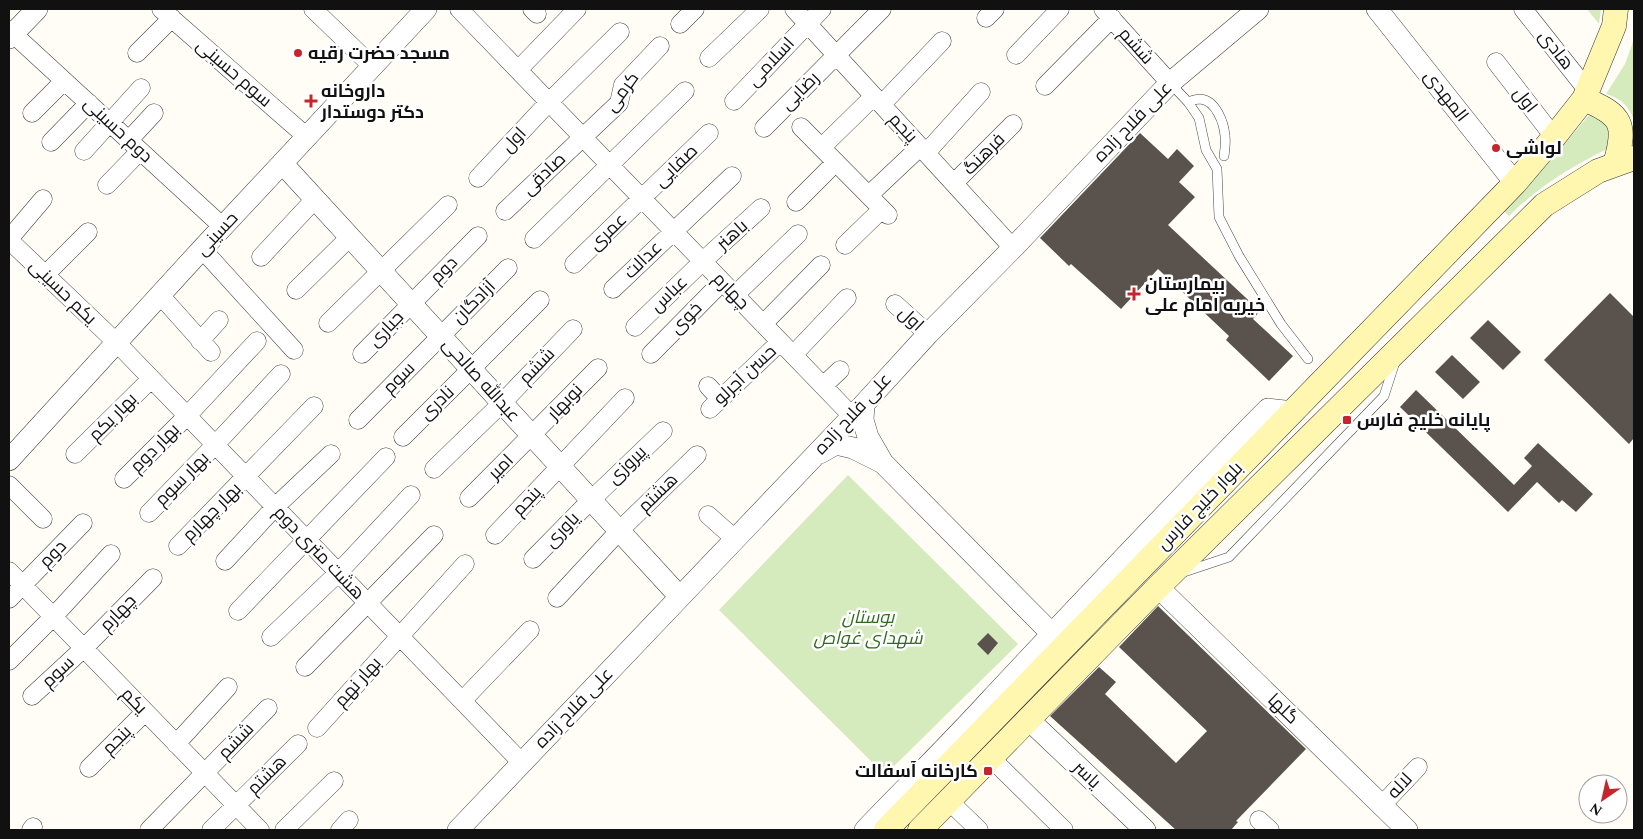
<svg xmlns="http://www.w3.org/2000/svg" width="1643" height="839" font-family="Spectral,Cairo,serif">
	<rect width="100%" height="100%" fill="#fffdf5"/>
	<path fill="#d5ebbd" d="M1587,9H1601L1599,24Z
		M1634,39V119C1626,104 1623,100 1606,94L1625,64Z
		M1590,114L1613,124L1609,148C1571,167 1539,186 1509,216L1503,210L1543,169Z
		M848,475L1018,644L885,775L719,610Z"/>
	<path fill="#5a524d" d="M1140,133L1168,159L1177,149L1194,166L1179,182L1195,197L1168,225L1260,311L1253,319L1293,356L1269,381L1226,340L1229,336L1158,269L1121,309L1071,264L1069,266L1040,238Z
		M1610,293L1634,317V438L1629,444L1544,360Z
		M1488,320L1521,352L1503,370L1470,338Z
		M1452,355L1480,382L1463,399L1435,372Z
		M1416,390L1514,485L1532,466L1524,458L1538,443L1593,494L1576,512L1562,500L1559,503L1537,482L1508,512L1400,407Z
		M1158,606L1306,749L1236,821L1238,822L1231,830H1176L1050,716L1099,667L1116,682L1105,694L1176,763L1207,731L1119,647Z
		M988,633L998,643L988,655L977,644Z"/>
	<g fill="none" stroke-linecap="round" stroke-linejoin="round">
		<g stroke="#444" stroke-width="10">
			<path id="service" d="M1170,83L1188,102L1199,118L1206,150L1217,169L1219,217L1239,256L1281,324L1308,359
				M1188,102C1191,101 1196,99 1200,99C1216,100 1224,123 1225,136C1226,142 1225,149 1224,156
				M1181,573L1229,557L1384,396L1395,362"/>
		</g>
		<g stroke="#444" stroke-width="19">
			<path id="minor" d="M161,9L307,137
				M313,9L372,66
				M459,9L852,416
				M532,9L537,14
				M794,9L1013,248
				M1103,9L1170,83
				M1523,9L1588,91
				M986,18L995,9
				M680,24L695,9
				M9,30L223,227
				M137,53L172,18
				M1016,55L1060,9
				M709,58L760,9
				M1496,62L1554,137
				M518,70L577,9
				M1045,86L1112,18
				M734,101L822,9
				M882,104L942,41
				M32,113L64,81
				M801,127L888,215
				M764,128L882,9
				M129,140L154,113
				M51,142L89,103
				M822,147L874,96
				M84,151L141,88
				M926,153L981,92
				M478,178L549,102L620,32
				M954,183L1013,124
				M107,185L140,151
				M869,195L920,147
				M796,202L836,162
				M505,211L619,103L623,85L660,46
				M9,239L43,199
				M534,239L685,91
				M9,240L117,343L522,763
				M845,245L882,209
				M202,249L294,350
				M261,257L315,199
				M574,264L709,133
				M45,275L88,232
				M613,289L732,176
				M296,290L350,237
				M160,295L211,352
				M735,295L798,234
				M895,304L928,334
				M328,323L448,205
				M763,324L821,265
				M635,327L703,261L761,208
				M200,341L219,320
				M362,354L478,236
				M651,354L722,282
				M793,355L847,298
				M708,386L720,399
				M823,386L840,370
				M710,409L780,342
				M358,420L508,268
				M403,437L540,300
				M75,454L151,379
				M434,469L502,403L573,329
				M124,479L187,416L257,341
				M9,485L43,519
				M469,498L598,368
				M149,513L215,445L281,374
				M708,515L735,539
				M495,535L625,398
				M178,546L314,406
				M533,559L591,500L663,431
				M225,561L275,507L331,454
				M9,571L260,830
				M557,598L619,531L697,455
				M9,599L83,523
				M238,611L386,457
				M271,637L338,573L411,495
				M9,661L53,617L111,554
				M305,667L434,535
				M32,696L84,648L153,578
				M462,701L530,630
				M317,728L465,564
				M176,744L228,687
				M991,758L1064,830
				M89,768L145,712
				M949,801L979,830
				M1382,805L1418,767
				M1259,820L1270,830
				M31,830L33,827
				M149,830L268,708
				M211,830L298,744
				M284,830L334,781
				M340,830L349,820"/>
		</g>
		<g stroke="#444" stroke-width="22">
			<path id="tertiary" d="M1377,9L1515,183
				M9,38L37,9
				M282,163L680,597
				M864,404L863,420L868,437L883,463L1052,634
				M820,453L836,444L853,448L883,463
				M9,460L202,249L426,9
				M1158,587L1407,830
				M1029,720L1145,830
				M458,830L864,404L928,334L1013,248L1170,83L1258,9
				M865,830C907,786 950,744 991,699C1082,602 1173,504 1268,409L1293,412"/>
		</g>
		<g stroke="#333" stroke-width="25">
			<path id="secondary" d="M1584,99C1622,115 1627,124 1615,164
				M886,830L1515,183L1554,137L1584,99L1614,26L1616,9
				M920,830L1158,587L1544,205L1598,171L1634,158"/>
		</g>
		<use href="#service" stroke="#fff" stroke-width="9"/>
		<use href="#minor" stroke="#fff" stroke-width="18"/>
		<use href="#tertiary" stroke="#fff" stroke-width="21"/>
		<use href="#secondary" stroke="#fff6b0" stroke-width="24"/>
	</g>
	<g fill="#c4262e" stroke="#fff" stroke-width="2">
		<circle cx="298" cy="53" r="5"/>
		<path d="M308.5 93.5h5v5h5v5h-5v5h-5v-5h-5v-5h5z"/>
		<circle cx="1496" cy="148" r="5"/>
		<path d="M1131.5 286.5h5v5h5v5h-5v5h-5v-5h-5v-5h5z"/>
		<rect x="1342" y="415" width="10" height="10" rx="2.5"/>
		<rect x="983" y="766" width="10" height="10" rx="2.5"/>
	</g>
	<g text-anchor="middle" dominant-baseline="central" stroke-width="5" stroke-linejoin="round" paint-order="stroke">
		<g font-size="18" fill="#111" stroke="#fff">
			<text transform="translate(1136 46) rotate(48)">ششم</text>
			<text transform="translate(1556 50) rotate(52)">هادی</text>
			<text transform="translate(771 62) rotate(-47)">اسلامی</text>
			<text transform="translate(234 73) rotate(41)">سوم حسینی</text>
			<text transform="translate(800 91) rotate(-45)">رضایی</text>
			<text transform="translate(622 92) rotate(-54)">کرمی</text>
			<text transform="translate(1446 96) rotate(52)">المهدی</text>
			<text transform="translate(1525 100) rotate(52)">اول</text>
			<text transform="translate(1133 122) rotate(-46)">علی فلاح زاده</text>
			<text transform="translate(903 128) rotate(48)">پنجم</text>
			<text transform="translate(118 130) rotate(43)">دوم حسینی</text>
			<text transform="translate(514 140) rotate(-47)">اول</text>
			<text transform="translate(984 154) rotate(-45)">فرهنگ</text>
			<text transform="translate(676 166) rotate(-44)">صفایی</text>
			<text transform="translate(544 174) rotate(-44)">صادقی</text>
			<text transform="translate(608 232) rotate(-44)">عمری</text>
			<text transform="translate(217 234) rotate(-47)">حسینی</text>
			<text transform="translate(732 235) rotate(-42)">باهنر</text>
			<text transform="translate(643 260) rotate(-44)">عدالت</text>
			<text transform="translate(444 270) rotate(-45)">دوم</text>
			<text transform="translate(731 291) rotate(46)">چهارم</text>
			<text transform="translate(63 292) rotate(44)">یکم حسینی</text>
			<text transform="translate(669 294) rotate(-44)">عباس</text>
			<text transform="translate(474 302) rotate(-45)">آزادگان</text>
			<text transform="translate(686 318) rotate(-45)">خوی</text>
			<text transform="translate(911 319) rotate(43)">اول</text>
			<text transform="translate(386 329) rotate(-46)">جباری</text>
			<text transform="translate(537 366) rotate(-46)">ششم</text>
			<text transform="translate(745 375) rotate(-43)">حسن آجرلو</text>
			<text transform="translate(399 378) rotate(-45)">سوم</text>
			<text transform="translate(481 380) rotate(48)">عبدالله صالحی</text>
			<text transform="translate(565 402) rotate(-46)">نوبهار</text>
			<text transform="translate(437 403) rotate(-44)">نادری</text>
			<text transform="translate(853 414) rotate(-47)">علی فلاح زاده</text>
			<text transform="translate(113 417) rotate(-45)">بهار یکم</text>
			<text transform="translate(155 448) rotate(-45)">بهار دوم</text>
			<text transform="translate(627 465) rotate(-44)">پیروزی</text>
			<text transform="translate(501 467) rotate(-45)">امیر</text>
			<text transform="translate(182 479) rotate(-45)">بهار سوم</text>
			<text transform="translate(658 493) rotate(-44)">هشتم</text>
			<text transform="translate(527 501) rotate(-47)">پنجم</text>
			<text transform="translate(1200 506) rotate(-46)">بلوار خلیج فارس</text>
			<text transform="translate(212 512) rotate(-45)">بهار چهارم</text>
			<text transform="translate(562 530) rotate(-46)">یاوری</text>
			<text transform="translate(319 553) rotate(46)">هشت متری دوم</text>
			<text transform="translate(53 554) rotate(-46)">دوم</text>
			<text transform="translate(118 613) rotate(-46)">چهارم</text>
			<text transform="translate(58 672) rotate(-43)">سوم</text>
			<text transform="translate(358 682) rotate(-48)">بهار نهم</text>
			<text transform="translate(134 701) rotate(46)">یکم</text>
			<text transform="translate(574 708) rotate(-46)">علی فلاح زاده</text>
			<text transform="translate(1283 709) rotate(44)">گلها</text>
			<text transform="translate(117 740) rotate(-45)">پنجم</text>
			<text transform="translate(236 741) rotate(-46)">ششم</text>
			<text transform="translate(267 775) rotate(-45)">هشتم</text>
			<text transform="translate(1087 775) rotate(44)">یاسر</text>
			<text transform="translate(1400 786) rotate(-47)">لاله</text>
		</g>
		<g font-size="18" font-weight="bold" fill="#111" stroke="#fff" text-anchor="start">
			<text x="308" y="53">مسجد حضرت رقیه</text>
			<text x="321" y="91">داروخانه<tspan x="321" dy="21">دکتر دوستدار</tspan></text>
			<text x="1506" y="148">لواشی</text>
			<text x="1145" y="284">بیمارستان<tspan x="1145" dy="21">خیریه امام علی</tspan></text>
			<text x="1357" y="420">پایانه خلیج فارس</text>
			<text x="978" y="771" text-anchor="end">کارخانه آسفالت</text>
		</g>
		<g font-size="18" font-style="italic" fill="#2f6b1f" stroke="#fff">
			<text x="868" y="617">بوستان<tspan x="868" dy="21">شهدای غواص</tspan></text>
		</g>
	</g>
	<rect width="1643" height="839" fill="none" stroke="#111111" stroke-width="20"/>
	<g transform="translate(1603 799) rotate(214)"><circle r="24" fill="#ffffff" stroke="#a0a0a0"/>
	<path d="M0-4L9 19L0 12L-9 19Z" fill="#c4262e"/>
	<text y="-8" font-size="14" font-weight="bold" text-anchor="middle" fill="#111111">N</text>
	</g>
</svg>
